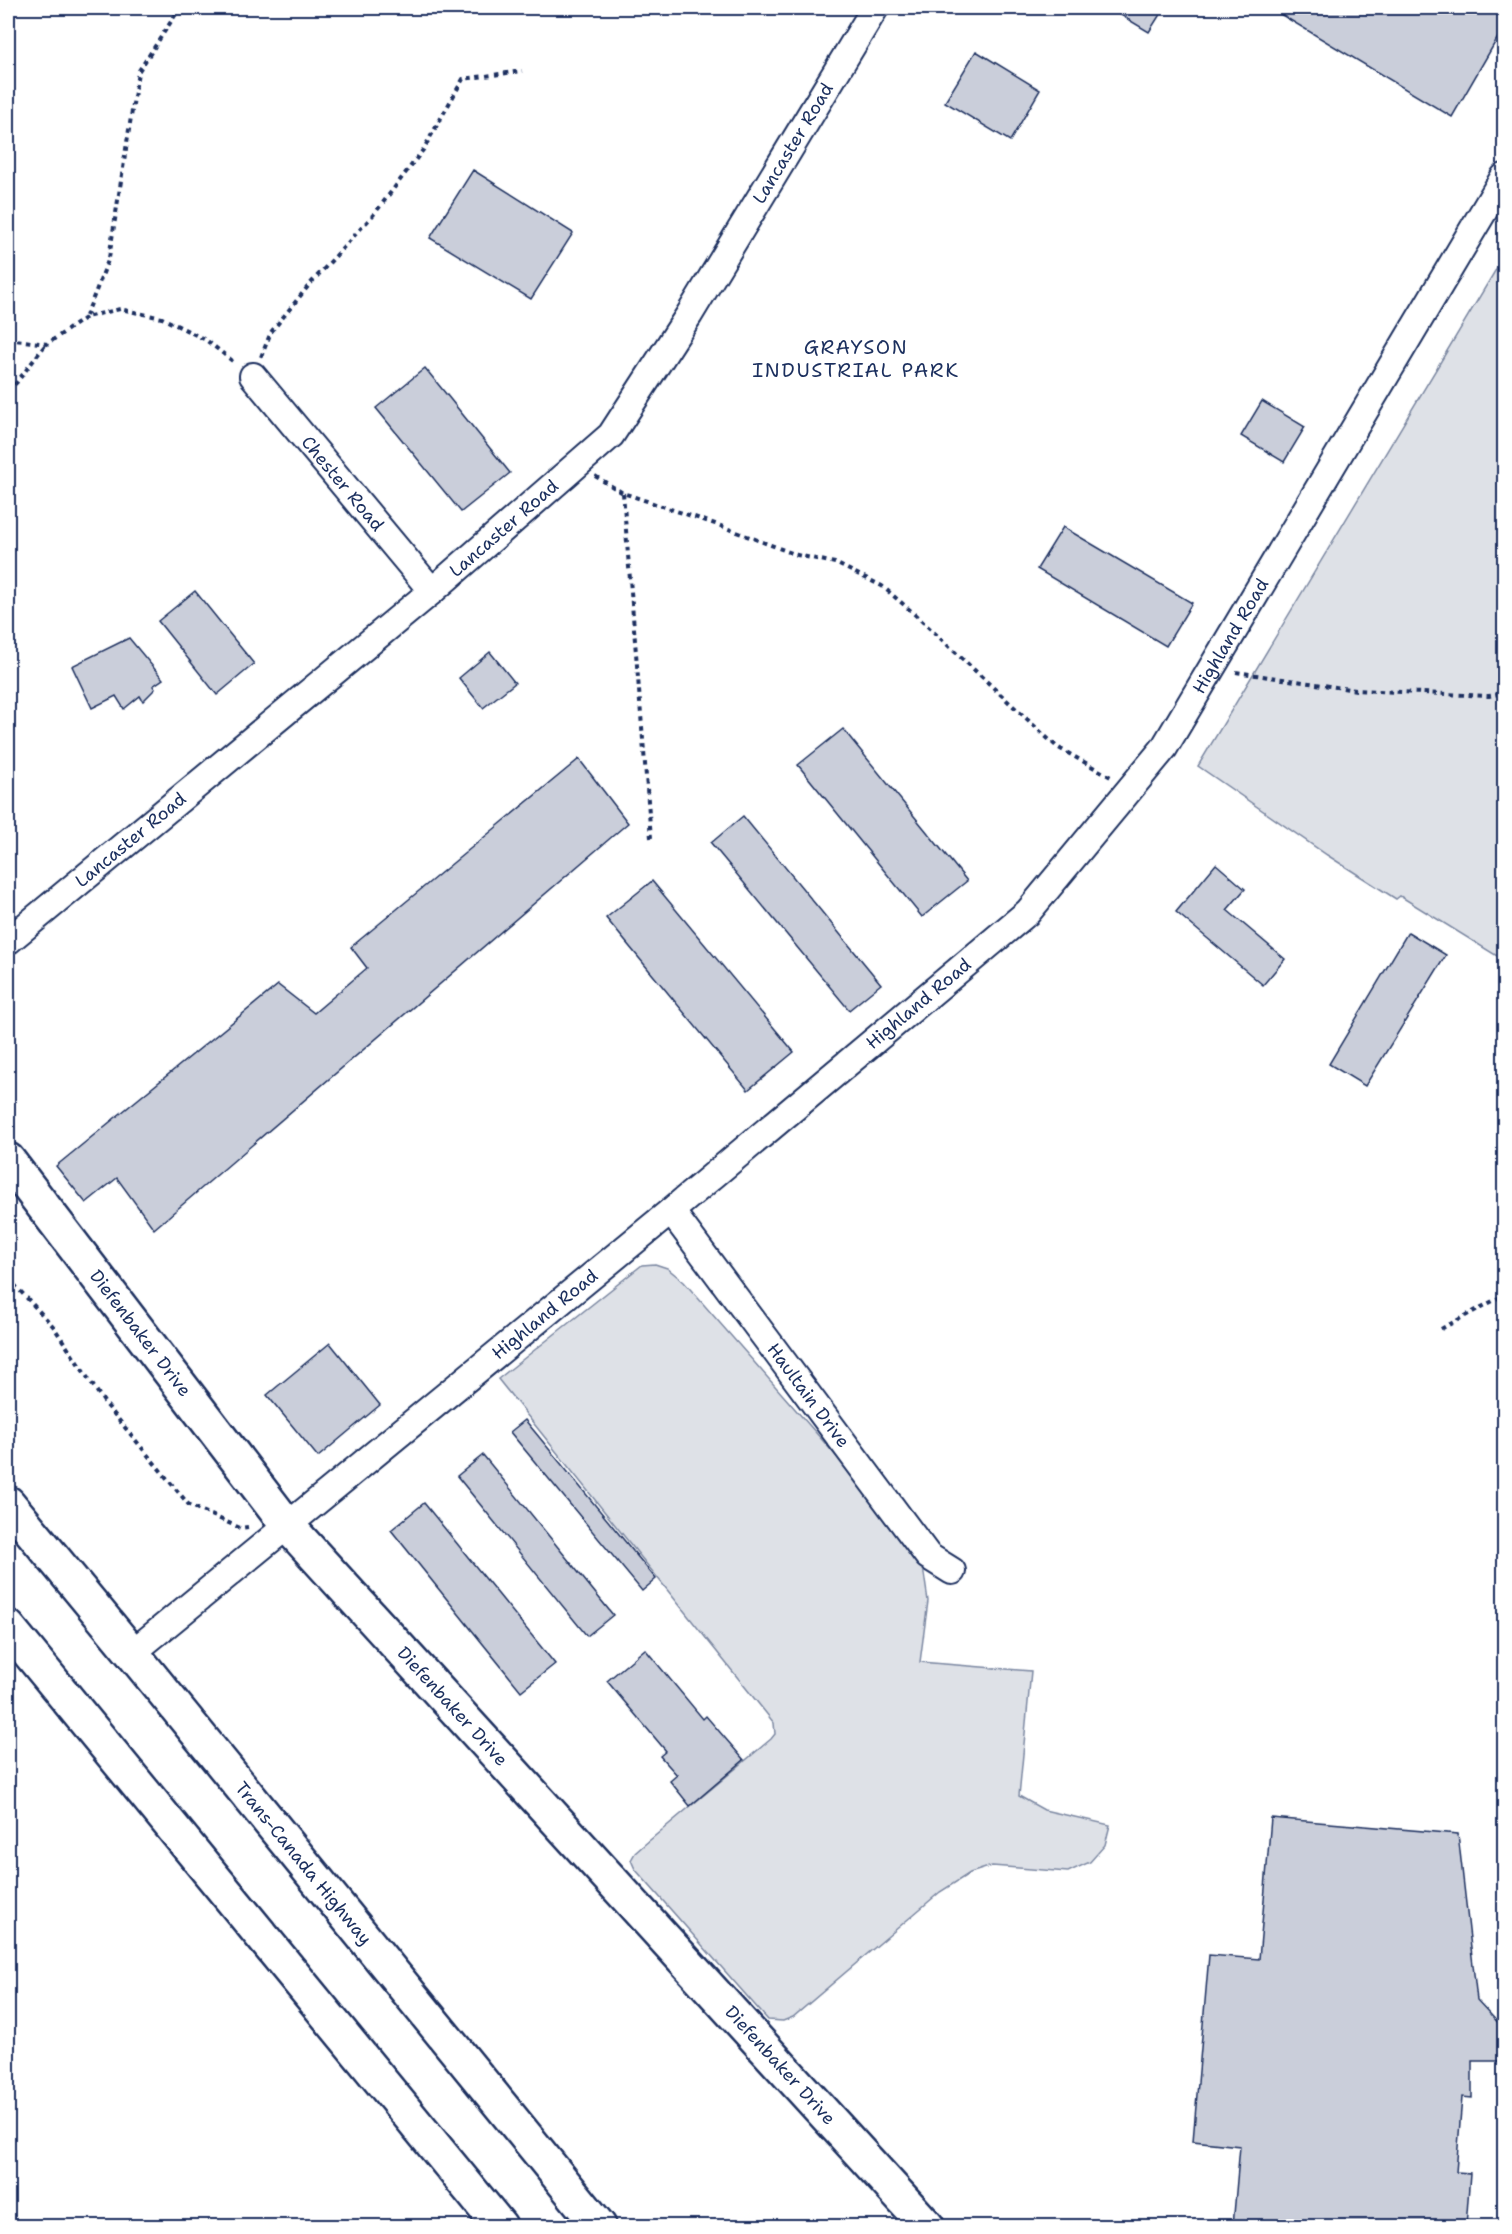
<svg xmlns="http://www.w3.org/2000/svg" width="1512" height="2234" font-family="'Shantell Sans',sans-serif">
	<rect width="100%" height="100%" fill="#fff"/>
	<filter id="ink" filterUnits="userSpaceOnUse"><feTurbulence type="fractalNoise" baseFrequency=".0167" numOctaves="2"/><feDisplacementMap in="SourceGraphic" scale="12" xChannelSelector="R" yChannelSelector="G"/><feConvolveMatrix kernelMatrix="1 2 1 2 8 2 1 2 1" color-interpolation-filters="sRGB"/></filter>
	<g filter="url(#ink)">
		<path fill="#dee1e7" stroke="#7c88a2" stroke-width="1.5" d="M1504,256V944L1497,956L1400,896L1396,899L1327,855L1198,766Z
			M655,1264L667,1268L684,1282L921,1553L928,1601L920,1662L1031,1671L1019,1796L1044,1810L1110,1825L1105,1845L1090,1862L1068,1872L992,1866L970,1873L940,1892L793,2017L783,2021L768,2020L635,1869L631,1860L635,1853L644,1845L771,1739L775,1734L774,1723L498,1379L642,1265Z"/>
		<path fill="#caceda" stroke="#1b2f5e" stroke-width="1.5" d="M1109,8H1164L1149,32Z
			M1270,8H1498L1504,11V27L1452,117Z
			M976,51L1040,90L1010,141L945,102Z
			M473,170L573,233L531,299L430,238Z
			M425,368L510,473L461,512L376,408Z
			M1262,401L1305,427L1284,462L1241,436Z
			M1063,527L1192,603L1166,646L1037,569Z
			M195,591L254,664L217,695L158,621Z
			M129,638L163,679L153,686L155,689L143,701L140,696L124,709L116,696L92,708L72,666Z
			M490,652L515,683L483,708L459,678Z
			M843,729L967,881L922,917L798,765Z
			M579,759L628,823L154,1229L117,1178L86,1203L56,1166L278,985L314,1013L367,968L351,947Z
			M743,816L881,984L849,1010L711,843Z
			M1216,864L1245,889L1227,910L1285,959L1263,985L1176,912Z
			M652,881L794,1052L748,1090L606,918Z
			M1408,932L1446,955L1365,1086L1329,1064Z
			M330,1343L380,1405L318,1457L267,1395Z
			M525,1420L656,1579L642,1591L510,1432Z
			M483,1455L613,1615L587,1636L457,1476Z
			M424,1503L555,1664L521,1691L391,1530Z
			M645,1649L703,1719L706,1716L744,1760L690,1806L670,1781L677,1775L660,1756L666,1751L607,1681Z
			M1271,1818L1458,1834L1477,2000L1504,2029V2061H1472V2098L1462,2097L1456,2172L1470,2173L1466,2226H1233L1240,2146L1193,2141L1209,1955L1259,1959Z"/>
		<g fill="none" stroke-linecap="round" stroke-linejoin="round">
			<g stroke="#1b2f5e" stroke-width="30">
				<g id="street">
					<path id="s1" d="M253,376L432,591"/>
					<path id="s2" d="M8,941L432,591L611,435L689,315L875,8"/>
					<path id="s3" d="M671,1211L928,1556L952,1571"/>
					<path id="s4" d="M132,1653L671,1211L1028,912L1164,748L1504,177"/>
				</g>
			</g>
			<g stroke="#1b2f5e" stroke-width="38">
				<g id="secondary">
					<path id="s5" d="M8,1160L287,1525L927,2226"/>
				</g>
			</g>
			<g stroke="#1b2f5e" stroke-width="38">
				<g id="highway">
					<path id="s6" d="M8,1503L132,1653L599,2226"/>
					<path d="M8,1627L500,2226"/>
				</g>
			</g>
			<path stroke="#1b2f5e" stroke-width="4" stroke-dasharray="4.5 4.5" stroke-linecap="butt" d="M86,316L109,258L138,72L180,8
				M8,339L47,344L86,317L120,309L162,318L206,340L235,363
				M261,357L271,332L310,284L375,213L423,150L463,79L522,71
				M8,391L17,382L46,344
				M595,476L623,493L718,525L797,555L835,563L882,586L910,610L1057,747L1111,777
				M623,493L651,838
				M1236,672L1356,690L1489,696L1504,693
				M8,1278L53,1326L104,1402L189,1505L240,1528L248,1527
				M1441,1329L1504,1295"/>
			<use href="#street" stroke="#fff" stroke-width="26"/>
			<use href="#secondary" stroke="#fff" stroke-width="33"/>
			<use href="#highway" stroke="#fff" stroke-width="33"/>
		</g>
	</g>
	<g text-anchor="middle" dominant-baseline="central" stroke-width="4.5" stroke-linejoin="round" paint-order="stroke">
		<g font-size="18" fill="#1b2f5e" stroke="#fff">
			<text stroke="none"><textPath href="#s2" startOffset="1131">Lancaster Road</textPath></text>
			<text stroke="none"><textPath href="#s1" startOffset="140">Chester Road</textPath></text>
			<text stroke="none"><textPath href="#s2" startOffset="645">Lancaster Road</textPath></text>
			<text stroke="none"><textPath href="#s4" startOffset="1506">Highland Road</textPath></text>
			<text stroke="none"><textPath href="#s2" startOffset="159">Lancaster Road</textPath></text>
			<text stroke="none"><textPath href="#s4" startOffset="1020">Highland Road</textPath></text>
			<text stroke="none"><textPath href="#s4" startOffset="534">Highland Road</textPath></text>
			<text stroke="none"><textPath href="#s5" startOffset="218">Diefenbaker Drive</textPath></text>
			<text stroke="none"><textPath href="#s3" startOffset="230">Haultain Drive</textPath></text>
			<text stroke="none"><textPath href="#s5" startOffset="705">Diefenbaker Drive</textPath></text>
			<text stroke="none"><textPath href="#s6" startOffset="466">Trans-Canada Highway</textPath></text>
			<text stroke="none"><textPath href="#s5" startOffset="1191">Diefenbaker Drive</textPath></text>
		</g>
		<g font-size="20" letter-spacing="1.5" fill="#1b2f5e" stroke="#fff">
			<text x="856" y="347">GRAYSON<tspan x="856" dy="23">INDUSTRIAL PARK</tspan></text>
		</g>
	</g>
	<rect width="1512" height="2234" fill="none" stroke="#fff" stroke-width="30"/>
	<rect x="15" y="15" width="1482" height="2204" fill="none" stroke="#1b2f5e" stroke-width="2" filter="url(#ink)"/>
</svg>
